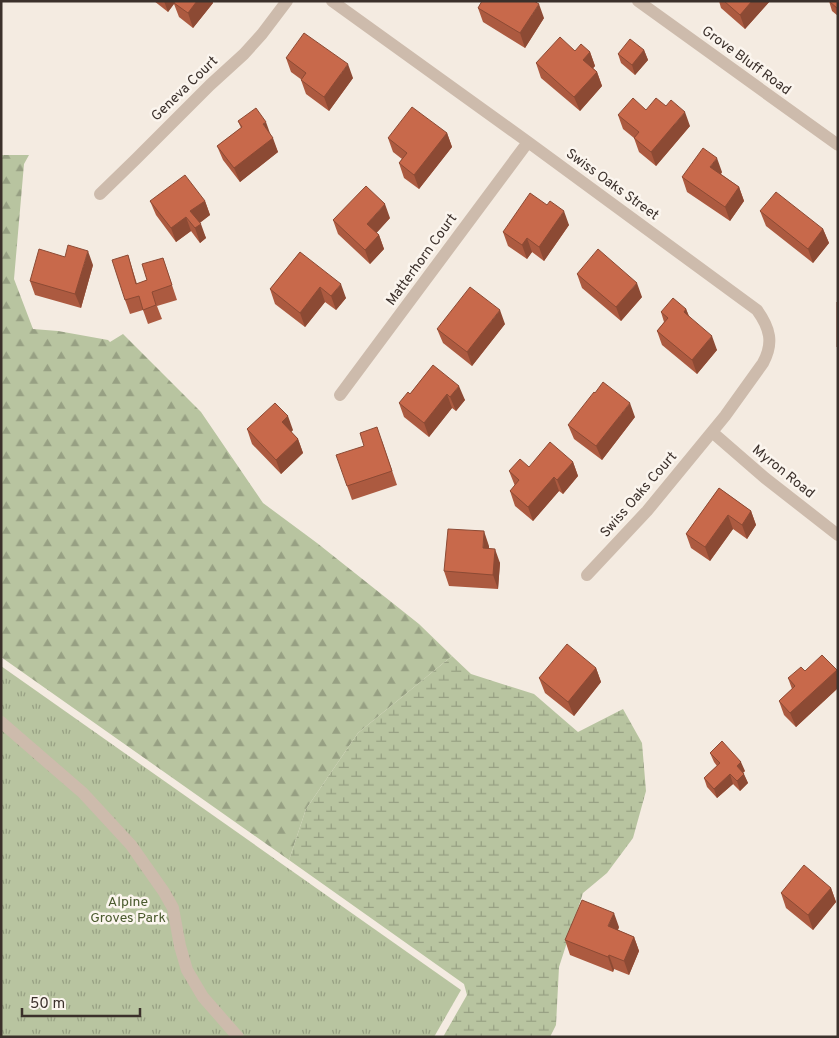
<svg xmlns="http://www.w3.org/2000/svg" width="839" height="1038" font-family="Overpass,sans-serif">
	<defs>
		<pattern id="grass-tufts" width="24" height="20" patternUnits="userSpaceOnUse" patternTransform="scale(1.25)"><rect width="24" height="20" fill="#b8c4a0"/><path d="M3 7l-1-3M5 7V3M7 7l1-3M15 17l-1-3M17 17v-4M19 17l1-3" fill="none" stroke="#97a083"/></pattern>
		<pattern id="forest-firs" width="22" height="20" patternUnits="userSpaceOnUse" patternTransform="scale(1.25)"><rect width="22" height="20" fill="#b8c4a0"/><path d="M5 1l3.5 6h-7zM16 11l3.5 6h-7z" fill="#97a083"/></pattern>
		<pattern id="wetland-marsh" width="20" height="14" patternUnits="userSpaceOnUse" patternTransform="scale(1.25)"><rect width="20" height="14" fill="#b8c4a0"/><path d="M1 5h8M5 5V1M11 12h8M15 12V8" fill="none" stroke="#97a083"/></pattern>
	</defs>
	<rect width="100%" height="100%" fill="#f4ebe1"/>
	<path fill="url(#grass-tufts)" d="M1,666L461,990L434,1037H1Z"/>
	<path fill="url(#forest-firs)" d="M1,155H29L24,164L14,279L33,329L58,331L108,340L110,342L123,334L201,412L263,503L317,543L419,624L452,656L358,733L306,809L289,860L1,657Z"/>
	<path fill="url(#wetland-marsh)" d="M452,656L471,674L534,694L578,732L623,709L642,743L646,791L633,838L607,873L583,893L559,967L556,1025L550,1037H443L467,995L464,984L289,860L306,809L358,733Z"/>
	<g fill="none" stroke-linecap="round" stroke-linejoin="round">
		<path stroke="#cdbbac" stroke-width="12" d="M332,1L528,142L757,310C770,328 774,343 763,363L725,416L647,511L587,575
			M638,1L838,145
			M100,194L136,159L210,85L244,54L262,34L287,1
			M340,395L528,142
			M712,432L765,478L838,535
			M1,722L83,793L131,845L164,892L173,908L180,946L187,970L203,997L238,1037"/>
	</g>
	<path fill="#ac5a40" d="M154,1H212L213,3L193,28L179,17L174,4L168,12Z
		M719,1H770L745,29L721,8Z
		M829,1H838V16L832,11Z
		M478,8L544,18L525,48L483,22Z
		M644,50L648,60L635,75L621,63L618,54Z
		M575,51L590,52L595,66L593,68L597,72L602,86L580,111L541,78L536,63Z
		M286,58L353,78L329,111L306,94L301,80H302L291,72Z
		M618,115L690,126L656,166L639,152L634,138L623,129Z
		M238,121L271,136L278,152L240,182L223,160L217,146L241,128Z
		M447,133L452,147L419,189L404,178L399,163L402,159L393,152L388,138Z
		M722,172L721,174L739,187L744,201L730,221L687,192L682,177Z
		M150,201H205L210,215L199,223L206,238L200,243L191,231L176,242L156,215Z
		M547,205L569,225L544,261L532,252L527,259L508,246L503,232Z
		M760,211L823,229L829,243L813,263L766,226Z
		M390,218L376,233L379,235L384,249L370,264L338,234L333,220Z
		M300,252L346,298L336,310L325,302L305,327L275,304L270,289Z
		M128,255L137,284L147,280L163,258L177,300L157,306L162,319L148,324L143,310L130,314L125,300Z
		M93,265L81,308L35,295L30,281Z
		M577,274L642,297L621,321L582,288Z
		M686,309L689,317L717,350L697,374L662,345L657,331L664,322L661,312Z
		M505,324L472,366L443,343L437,329Z
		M433,365L465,400L456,411L452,408L429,437L404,417L399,403L410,394Z
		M635,417L602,460L574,439L568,425Z
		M247,429L293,430L291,432L298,439L303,453L281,474L252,444Z
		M382,441L397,485L352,500L347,486Z
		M573,462L578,476L563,494L559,491L533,521L515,506L510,491L515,486L509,471L529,467Z
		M719,488L751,511L756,525L747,539L733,529L710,561L691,548L686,534Z
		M489,546V549L500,563L498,589L449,586L444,571Z
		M596,668L601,682L574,716L545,693L539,678Z
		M837,670L838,673V688L796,727L784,715L779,701L792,689L788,678L805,671Z
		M710,753L745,771L743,773L748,783L740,791L733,784L717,798L707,787L704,778L717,766L714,762Z
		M831,888L836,902L813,930L786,908L781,893Z
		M619,927L618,930L634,937L639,951L629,975L614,969L613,972L570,955L565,940Z"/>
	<path fill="#8c4a34" d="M164,1H176L168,12Z
		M197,1H212L213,3L193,28L188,13Z
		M752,1H770L745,29L740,15Z
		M539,4L544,18L525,48L520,33Z
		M644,50L648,60L635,75L632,65Z
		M590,52L595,66L588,74L583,60Z
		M348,64L353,78L329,111L324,97Z
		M597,72L602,86L580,111L574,97Z
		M685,112L690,126L656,166L651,152Z
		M266,122L271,136L263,124Z
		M447,133L452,147L419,189L414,175Z
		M273,138L278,152L240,182L234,168Z
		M717,158L722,172L716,181L710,167Z
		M739,187L744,201L730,221L725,207Z
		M205,201L210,215L196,226L190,211Z
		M385,204L390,218L372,238L367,224Z
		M564,211L569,225L544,261L539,247Z
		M186,217L191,231L176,242L171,228Z
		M201,224L206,238L200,243L195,228Z
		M823,229L829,243L813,263L808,249Z
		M379,235L384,249L370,264L365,250Z
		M527,238L532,252L527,259L522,245Z
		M88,251L93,265L81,308L75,294Z
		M637,283L642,297L621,321L616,307Z
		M341,284L346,298L336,310L331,296Z
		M320,287L325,302L305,327L300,313Z
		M686,309L692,323L684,312Z
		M500,310L505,324L472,366L467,352Z
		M712,336L717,350L697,374L692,360Z
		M459,386L465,400L456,411L450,397Z
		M447,394L452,408L429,437L424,423Z
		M630,403L635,417L602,460L596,446Z
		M288,416L293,430L287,436L282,422Z
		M298,439L303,453L281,474L276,460Z
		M573,462L578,476L563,494L557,480Z
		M554,477L559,491L533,521L528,507Z
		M751,511L756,525L747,539L742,525Z
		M728,515L733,529L710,561L705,547Z
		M484,531L489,546L488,562L483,548Z
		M495,549L500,563L498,589L493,575Z
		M596,668L601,682L574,716L568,702Z
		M837,670L838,673V688L796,727L790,713Z
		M741,762L745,771L740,775L737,766Z
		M730,774L733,784L717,798L714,789Z
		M744,774L748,783L740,791L737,781Z
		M831,888L836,902L813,930L808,915Z
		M614,913L619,927L613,941L608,926Z
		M634,937L639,951L629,975L624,961Z
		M609,955L614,969L613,972L608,957Z"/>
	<path fill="#c8694b" stroke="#8c4a34" d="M175,1H197L188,13L174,3Z
		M482,1H534L539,4L520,33L478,8Z
		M724,1H752L740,15Z
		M829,1H838V9Z
		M304,33L348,64L324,97L301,80L306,73L286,58Z
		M560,37L575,51L581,44L590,52L583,60L597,72L574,97L536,63Z
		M630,39L644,50L632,65L618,54Z
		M633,98L646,110L656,98L666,106L671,100L685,112L651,152L634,138L639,132L618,115Z
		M412,107L447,133L414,175L399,163L407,153L388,138Z
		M256,108L266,122L263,124L273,138L234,168L217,146L242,127L238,121Z
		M703,148L717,158L710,167L739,187L725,207L682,177Z
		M185,175L205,201L190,211L201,224L195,228L186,217L171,228L150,201Z
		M366,186L385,204L367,224L379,235L365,250L333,220Z
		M776,192L823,229L808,249L760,211Z
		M530,193L547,205L550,201L564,211L539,247L527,238L522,245L503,232Z
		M68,245L88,251L75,294L30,281L39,249L65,257Z
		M598,249L637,283L616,307L577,274Z
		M300,252L341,284L331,296L320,287L300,313L270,289Z
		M128,255L136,284L147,280L142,264L163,258L172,285L152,292L156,305L143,310L139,296L125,300L112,260Z
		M470,287L500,310L467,352L437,329Z
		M673,298L686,309L684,312L712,336L692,360L657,331L668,318L661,312Z
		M837,302H838V347H837Z
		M433,365L459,386L450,397L447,394L424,423L399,403L408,392L410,394Z
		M603,382L630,403L596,446L568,425L594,392L595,393Z
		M275,403L288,416L282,422L298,439L276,460L247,429Z
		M377,427L392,471L347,486L336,455L364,446L360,433Z
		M550,442L573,462L557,480L554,477L528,507L510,491L519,480L509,471L520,459L529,467Z
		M719,488L751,511L742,525L728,515L705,547L686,534Z
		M448,529L484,531L483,548L495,549L493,575L444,571Z
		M567,644L596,668L568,702L539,678Z
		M822,655L837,670L790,713L779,701L795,686L788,678L801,667L805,671Z
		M722,741L741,762L737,766L744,774L737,781L730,774L714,789L704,778L720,763L710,753Z
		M804,865L831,888L808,915L781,893Z
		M582,900L614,913L608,926L634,937L624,961L609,955L608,957L565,940Z"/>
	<g text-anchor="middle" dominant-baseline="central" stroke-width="5" stroke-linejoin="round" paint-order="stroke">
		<g font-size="14" fill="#3b302b" stroke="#fbf5ee">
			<text transform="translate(746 61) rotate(36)">Grove Bluff Road</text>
			<text transform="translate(185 89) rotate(-44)">Geneva Court</text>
			<text transform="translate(612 185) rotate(36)">Swiss Oaks Street</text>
			<text transform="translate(422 260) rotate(-54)">Matterhorn Court</text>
			<text transform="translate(783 472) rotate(39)">Myron Road</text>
			<text transform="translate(639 495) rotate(-49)">Swiss Oaks Court</text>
		</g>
		<g font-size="14" fill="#4a5a2e" stroke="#fbf5ee">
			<text x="128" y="902">Alpine<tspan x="128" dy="16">Groves Park</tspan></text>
		</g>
	</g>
	<rect width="839" height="1038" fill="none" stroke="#3b302b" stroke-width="5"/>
	<path d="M22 1008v8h118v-8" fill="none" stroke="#3b302b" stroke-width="2.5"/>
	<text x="30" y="1008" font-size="15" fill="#3b302b" stroke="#fbf5ee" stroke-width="4" paint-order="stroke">50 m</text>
</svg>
